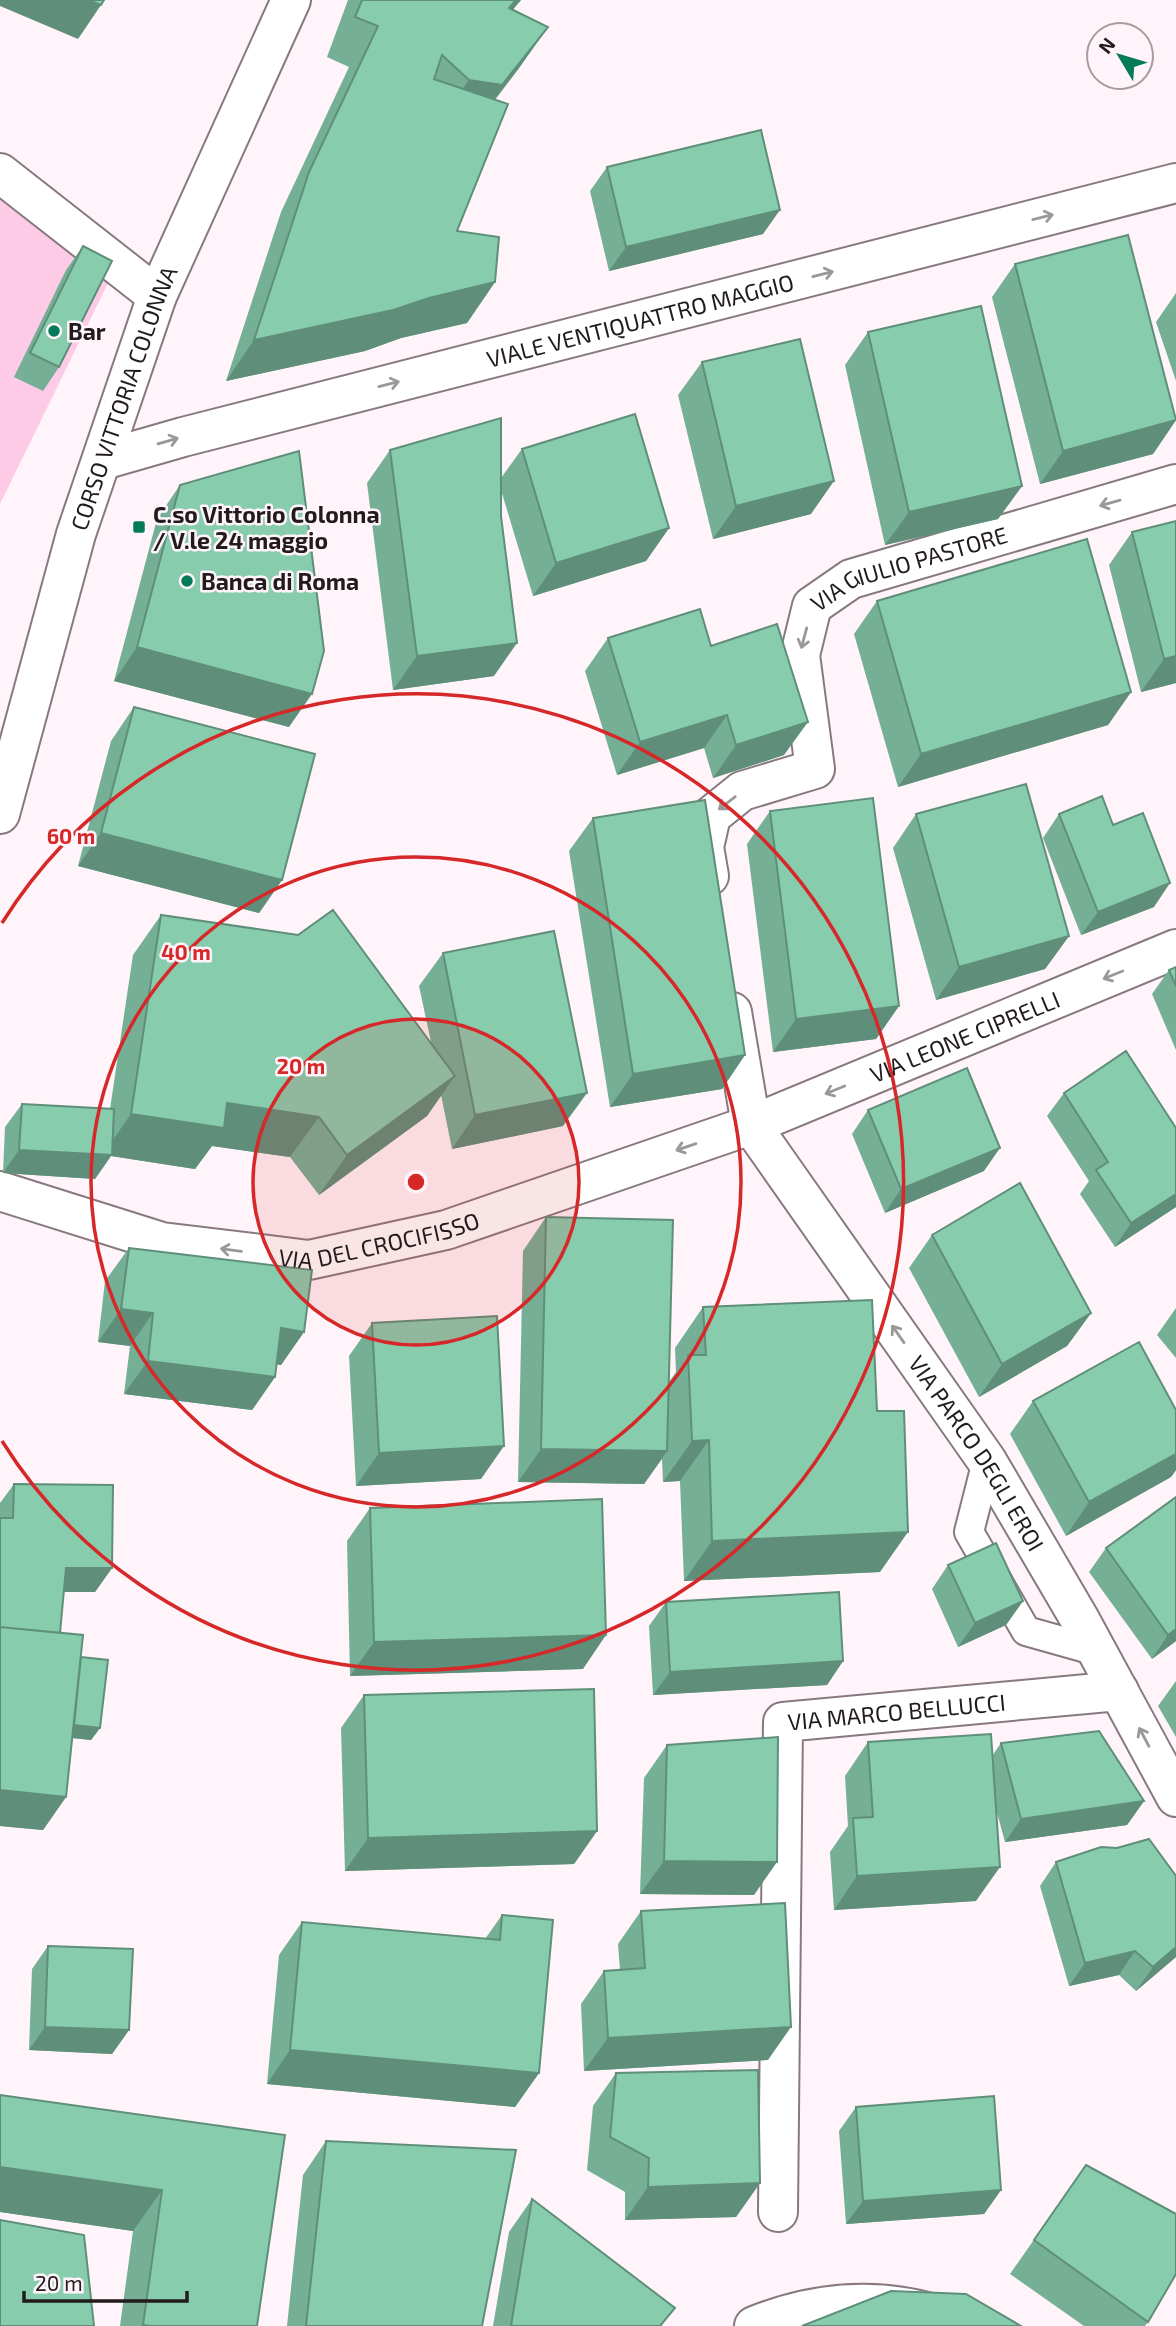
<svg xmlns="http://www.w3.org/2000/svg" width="1176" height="2326" font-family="'Exo 2',sans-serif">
	<rect width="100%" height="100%" fill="#fff4f9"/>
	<path fill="#fdcbe5" d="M0,199L109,281L0,504Z"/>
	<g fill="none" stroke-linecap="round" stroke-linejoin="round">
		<g stroke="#887980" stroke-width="32">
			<path id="lane" d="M987,1461L969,1532L1026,1631L1097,1651"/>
		</g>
		<g stroke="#887980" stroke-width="42">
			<g id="street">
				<path d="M0,173L157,296"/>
				<path id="s1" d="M103,460L183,437L1176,183"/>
				<path id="s2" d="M709,876L704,847L711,816L742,791L815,769L800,655L812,606L851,579L1176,484"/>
				<path id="s3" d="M732,1012L751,1125L987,1461L1079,1618L1176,1797"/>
				<path id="s4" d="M0,1191L162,1242L309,1260L446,1230L751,1125L1176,949"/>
				<path id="s5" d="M778,2212L783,1722L1119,1691"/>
			</g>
		</g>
		<g stroke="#887980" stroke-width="42">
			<g id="secondary">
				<path id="s6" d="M0,814L76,534L157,296L291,0"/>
				<path d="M754,2326C826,2297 896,2295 968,2326"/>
			</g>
		</g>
		<use href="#lane" stroke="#fff" stroke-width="28"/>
		<use href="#street" stroke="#fff" stroke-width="38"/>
		<use href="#secondary" stroke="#fff" stroke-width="38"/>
	</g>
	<path fill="#75af96" d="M348,0H521L513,9L548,27L519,68L495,100L457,231L495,282L467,323L401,338L365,351L226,381L281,212L349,67L327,57Z
		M607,167L763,234L609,271L590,191Z
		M83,246L59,367L43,391L14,377L66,270Z
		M1015,264L1176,420L1153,454L1040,484L992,297Z
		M1176,293V381L1156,322Z
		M868,332L1022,486L998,519L885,545L845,365Z
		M702,362L811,514L713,539L678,395Z
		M522,449L669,528L646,561L533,596L501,490L494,676L393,690L367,483L390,450L501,478Z
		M180,485L289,727L114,681L157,519Z
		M1132,532L1176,683L1141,692L1109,565Z
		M877,601L1131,692L1108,725L898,787L854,634Z
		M608,638L711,646L784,755L713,778L704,748L617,775L585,671Z
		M134,707L282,880L259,913L78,866L111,741Z
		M770,811L899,1006L876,1039L773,1052L747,844Z
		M916,814L1069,936L1045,969L936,1000L893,848Z
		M1059,814L1113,825L1154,907L1081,935L1043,838Z
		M593,818L745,1055L722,1089L610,1107L569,851Z
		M161,915L431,1042L419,986L443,953L563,1126L452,1149L441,1095L427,1116L319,1195L290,1157L212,1146L195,1169L111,1156L95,1179L3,1173L5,1127L22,1104L110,1109L133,955Z
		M1176,967V1050L1152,994L1169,970Z
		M1064,1093L1176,1128V1207L1115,1247L1080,1194L1089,1181L1047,1116Z
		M868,1110L984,1171L885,1213L852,1134Z
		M546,1217L669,1382L676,1372L675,1348L703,1307L880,1572L684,1581L680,1481L663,1482L662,1459L644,1484L518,1482L523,1251Z
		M932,1235L1091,1313L1067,1346L979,1397L909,1268Z
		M129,1248L304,1332L281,1365L277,1364L275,1377L252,1410L124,1394L130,1346L98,1342L105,1281Z
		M1176,1308V1358L1157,1335Z
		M372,1323L481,1479L356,1486L349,1356Z
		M1033,1401L1176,1410V1470L1171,1477L1066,1536L1010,1434Z
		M14,1484L112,1568L95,1592H64L60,1633L81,1657L100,1728L91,1740L72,1738L66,1797L43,1830L0,1826V1503Z
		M370,1508L583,1669L350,1676L347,1541Z
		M1106,1548L1176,1641L1152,1659L1089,1572Z
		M948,1565L1023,1601L1006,1625L958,1647L932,1589Z
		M666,1602L843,1661L827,1685L653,1695L649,1626Z
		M1176,1681V1737L1158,1706Z
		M364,1695L597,1831L574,1864L345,1871L341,1728Z
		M868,1742L992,1756L1001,1743L1144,1801L1127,1825L1005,1842L996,1809L976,1901L834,1910L830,1852L848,1826L845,1776Z
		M667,1745L754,1895L640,1894L644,1778Z
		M1056,1862L1176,1957L1136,1991L1119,1975L1069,1986L1040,1886Z
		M641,1911L768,2060L584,2071L581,2004L604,1971L620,1970L618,1944Z
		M502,1915L539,2073L515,2107L267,2084L279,1955L302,1922L485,1939Z
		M48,1946L129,2030L112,2054L29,2050L32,1969Z
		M616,2073L760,2183L736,2217L625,2220V2192L587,2170L593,2106Z
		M0,2095L285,2135L257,2326H120L133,2231L0,2212Z
		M856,2107L1001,2190L984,2214L846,2224L839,2131Z
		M326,2141L482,2326H287L303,2175Z
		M1086,2165L1148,2322L1145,2326H1084L1010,2274Z
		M532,2199L662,2326H493L509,2232Z"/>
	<path fill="#5f8f7a" d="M0,0H88L101,5L78,39L0,6Z
		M516,0H521L481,48L509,8Z
		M548,27L519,68L474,126L440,121L469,80Z
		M780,210L763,234L609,271L626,247Z
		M495,282L467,323L401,338L365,351L226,381L254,340Z
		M1176,420L1153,454L1040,484L1063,451Z
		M834,481L811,514L713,539L736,506Z
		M1022,486L998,519L885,545L909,512Z
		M669,528L646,561L533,596L556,563Z
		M517,643L494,676L393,690L417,656Z
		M137,647L312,694L289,727L114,681Z
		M1176,656V683L1141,692L1164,659Z
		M1131,692L1108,725L898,787L921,754Z
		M727,715L704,748L617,775L640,742Z
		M808,722L784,755L713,778L736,745Z
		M101,833L282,880L259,913L78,866Z
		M1170,883L1154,907L1081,935L1098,912Z
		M1069,936L1045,969L936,1000L959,967Z
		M899,1006L876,1039L773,1052L796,1019Z
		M745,1055L722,1089L610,1107L633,1074Z
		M455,1076L427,1116L319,1195L347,1155Z
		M587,1093L563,1126L452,1149L475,1115Z
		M227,1103L319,1117L290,1157L212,1146L195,1169L111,1156L95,1179L3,1173L19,1150L103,1154L131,1114Z
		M1000,1148L984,1171L885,1213L901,1189Z
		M1176,1194V1207L1115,1247L1131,1223Z
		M121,1309L153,1313L130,1346L98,1342Z
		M1091,1313L1067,1346L979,1397L1002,1364Z
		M281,1328L304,1332L281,1365L258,1362Z
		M148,1361L275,1377L252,1410L124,1394Z
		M709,1440L680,1481L663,1482L692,1441Z
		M504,1446L481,1479L356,1486L379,1453Z
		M541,1449L667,1451L644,1484L518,1482Z
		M1176,1454V1470L1171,1477L1066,1536L1089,1502Z
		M908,1532L880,1572L684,1581L712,1541Z
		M66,1568H112L95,1592H50Z
		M1023,1601L1006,1625L958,1647L975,1623Z
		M1176,1629V1641L1152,1659L1168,1635Z
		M606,1635L583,1669L350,1676L374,1642Z
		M843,1661L827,1685L653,1695L670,1672Z
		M62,1724L100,1728L91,1740L53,1736Z
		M0,1790L66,1797L43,1830L0,1826Z
		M1144,1801L1127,1825L1005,1842L1021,1819Z
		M597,1831L574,1864L345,1871L368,1838Z
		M664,1861L777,1862L754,1895L640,1894Z
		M1000,1867L976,1901L834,1910L857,1876Z
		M1176,1947V1957L1136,1991L1153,1967Z
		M1135,1951L1119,1975L1069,1986L1085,1963Z
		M45,2027L129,2030L112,2054L29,2050Z
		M791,2027L768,2060L584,2071L608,2038Z
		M290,2050L539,2073L515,2107L267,2084Z
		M0,2167L162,2190L133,2231L0,2212Z
		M760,2183L736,2217L625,2220L648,2187Z
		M1001,2190L984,2214L846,2224L863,2201Z"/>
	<path fill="#88ccae" stroke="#5f8f7a" stroke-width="2" d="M88,0H104L101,5Z
		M362,0H516L509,8L548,27L502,85L469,80L442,55L434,79L508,104L457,231L499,237L495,282L429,298L393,310L254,340L309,172L378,26L355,17Z
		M761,130L780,210L626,247L607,167Z
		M1128,235L1176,420L1063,451L1015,264Z
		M83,246L112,261L59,367L30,353Z
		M981,306L1022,486L909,512L868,332Z
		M800,339L834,481L736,506L702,362Z
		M635,414L669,528L556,563L522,449Z
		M501,418V516L517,643L417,656L390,450Z
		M299,451L324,651L312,694L137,647L180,485Z
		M1176,521V656L1164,659L1132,532Z
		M1087,539L1131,692L921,754L877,601Z
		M700,609L711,646L777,624L808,722L736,745L727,715L640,742L608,638Z
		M134,707L315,754L282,880L101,833Z
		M1026,784L1069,936L959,967L916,814Z
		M1102,796L1113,825L1143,813L1170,883L1098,912L1059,814Z
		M873,798L899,1006L796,1019L770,811Z
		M705,800L745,1055L633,1074L593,818Z
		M333,910L455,1076L347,1155L319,1117L227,1103L224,1128L131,1114L161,915L298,935Z
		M554,931L587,1093L475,1115L443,953Z
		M1176,967V986L1169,970Z
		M1126,1051L1176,1128V1194L1131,1223L1096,1170L1108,1162L1064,1093Z
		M967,1068L1000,1148L901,1189L868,1110Z
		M22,1104L114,1109L112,1155L19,1150Z
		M1020,1183L1091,1313L1002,1364L932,1235Z
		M546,1217L673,1220L667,1451L541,1449Z
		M129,1248L312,1270L304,1332L281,1328L275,1377L148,1361L153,1313L121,1309Z
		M872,1300L877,1411H904L908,1532L712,1541L709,1440L692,1441L688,1355H706L703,1307Z
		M497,1316L504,1446L379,1453L372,1323Z
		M1139,1342L1176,1410V1454L1089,1502L1033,1401Z
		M14,1484L113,1485L112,1568H66L60,1633L0,1627V1518H13Z
		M1176,1497V1629L1168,1635L1106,1548Z
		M602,1499L606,1635L374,1642L370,1508Z
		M996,1543L1023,1601L975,1623L948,1565Z
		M839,1592L843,1661L670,1672L666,1602Z
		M0,1627L83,1635L66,1797L0,1790Z
		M81,1657L108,1660L100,1728L74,1725Z
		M594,1689L597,1831L368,1838L364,1695Z
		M1099,1731L1144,1801L1021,1819L1001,1743Z
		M991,1734L1000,1867L857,1876L853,1818L873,1817L868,1742Z
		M778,1737L777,1862L664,1861L667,1745Z
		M1149,1839L1176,1876V1947L1153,1967L1135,1951L1085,1963L1056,1862L1101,1847L1117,1848Z
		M785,1903L791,2027L608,2038L604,1971L645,1968L641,1911Z
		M502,1915L553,1920L539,2073L290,2050L302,1922L500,1940Z
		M48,1946L133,1949L129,2030L45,2027Z
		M758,2070L760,2183L648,2187L649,2158L610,2137L616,2073Z
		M0,2095L285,2135L257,2326H152L143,2325L162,2190L0,2167Z
		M994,2096L1001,2190L863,2201L856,2107Z
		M326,2141L516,2150L482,2326H306Z
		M1086,2165L1176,2214V2274L1148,2322L1034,2240Z
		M532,2199L675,2308L660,2326H511Z
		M0,2220L84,2235L94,2326H0Z
		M891,2291L966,2294L1021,2326H802Z"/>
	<defs><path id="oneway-shaft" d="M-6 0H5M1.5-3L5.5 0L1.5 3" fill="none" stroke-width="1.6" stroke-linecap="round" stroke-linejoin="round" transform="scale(1.75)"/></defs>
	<g stroke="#9b989a">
		<use href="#oneway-shaft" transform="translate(1043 217) rotate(-14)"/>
		<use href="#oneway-shaft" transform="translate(823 274) rotate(-14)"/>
		<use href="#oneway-shaft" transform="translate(389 384) rotate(-14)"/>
		<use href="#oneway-shaft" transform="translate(168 441) rotate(-16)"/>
		<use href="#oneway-shaft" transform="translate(1110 503) rotate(164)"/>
		<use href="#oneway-shaft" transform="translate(804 638) rotate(105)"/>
		<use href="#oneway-shaft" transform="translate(727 803) rotate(142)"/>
		<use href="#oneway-shaft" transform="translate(1113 975) rotate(158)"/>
		<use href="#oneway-shaft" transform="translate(835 1090) rotate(158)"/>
		<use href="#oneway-shaft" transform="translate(686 1147) rotate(161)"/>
		<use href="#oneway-shaft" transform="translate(231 1250) rotate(-173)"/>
		<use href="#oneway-shaft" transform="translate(898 1334) rotate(-125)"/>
		<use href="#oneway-shaft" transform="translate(1144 1737) rotate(-118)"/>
	</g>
	<circle cx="416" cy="1182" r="163" fill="#d62828" fill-opacity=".12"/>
	<g fill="none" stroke="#d62828" stroke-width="3.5">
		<circle cx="416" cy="1182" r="163"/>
		<circle cx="416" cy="1182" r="325"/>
		<path d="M2 923A488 488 0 1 1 2 1441"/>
	</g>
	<g fill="#037b59" stroke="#fff4f9" stroke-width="2.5">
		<circle cx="54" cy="331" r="7"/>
		<rect x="132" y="520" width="14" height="14" rx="3.5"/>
		<circle cx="187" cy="581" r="7"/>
	</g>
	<g text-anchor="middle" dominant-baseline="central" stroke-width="5" stroke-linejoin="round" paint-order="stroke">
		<g font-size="23" fill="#211b1e" stroke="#fff4f9">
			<text stroke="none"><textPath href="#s1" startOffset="555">VIALE VENTIQUATTRO MAGGIO</textPath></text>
			<text stroke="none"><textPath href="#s6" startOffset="434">CORSO VITTORIA COLONNA</textPath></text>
			<text stroke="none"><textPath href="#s2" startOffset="448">VIA GIULIO PASTORE</textPath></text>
			<text stroke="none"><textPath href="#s4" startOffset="1012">VIA LEONE CIPRELLI</textPath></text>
			<text stroke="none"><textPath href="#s4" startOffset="390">VIA DEL CROCIFISSO</textPath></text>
			<text stroke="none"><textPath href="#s3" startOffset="513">VIA PARCO DEGLI EROI</textPath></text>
			<text stroke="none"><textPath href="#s5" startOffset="604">VIA MARCO BELLUCCI</textPath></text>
		</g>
		<g font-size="23" font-weight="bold" fill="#211b1e" stroke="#fff4f9" text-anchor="start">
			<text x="68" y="331">Bar</text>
			<text x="153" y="514">C.so Vittorio Colonna<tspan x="153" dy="26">/ V.le 24 maggio</tspan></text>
			<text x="201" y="581">Banca di Roma</text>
		</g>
	</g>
	<circle cx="416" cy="1182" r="10" fill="#d62828" stroke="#fff4f9" stroke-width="3.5"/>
	<g font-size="21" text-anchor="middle" font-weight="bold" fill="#d62828" stroke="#fff4f9" stroke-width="5" stroke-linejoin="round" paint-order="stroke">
		<text x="71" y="844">60 m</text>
		<text x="186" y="960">40 m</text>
		<text x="301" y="1074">20 m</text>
	</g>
	<g transform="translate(1120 56) rotate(308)"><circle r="33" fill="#fff4f9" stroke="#a69da1" stroke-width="2"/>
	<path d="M0-5L12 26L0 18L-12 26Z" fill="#037b59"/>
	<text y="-10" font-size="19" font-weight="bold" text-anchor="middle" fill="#211b1e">N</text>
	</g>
	<path d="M24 2291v10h163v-10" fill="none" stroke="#211b1e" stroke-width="3.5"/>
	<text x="35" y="2291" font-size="21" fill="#211b1e" stroke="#fff4f9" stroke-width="5" paint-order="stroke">20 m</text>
</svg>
